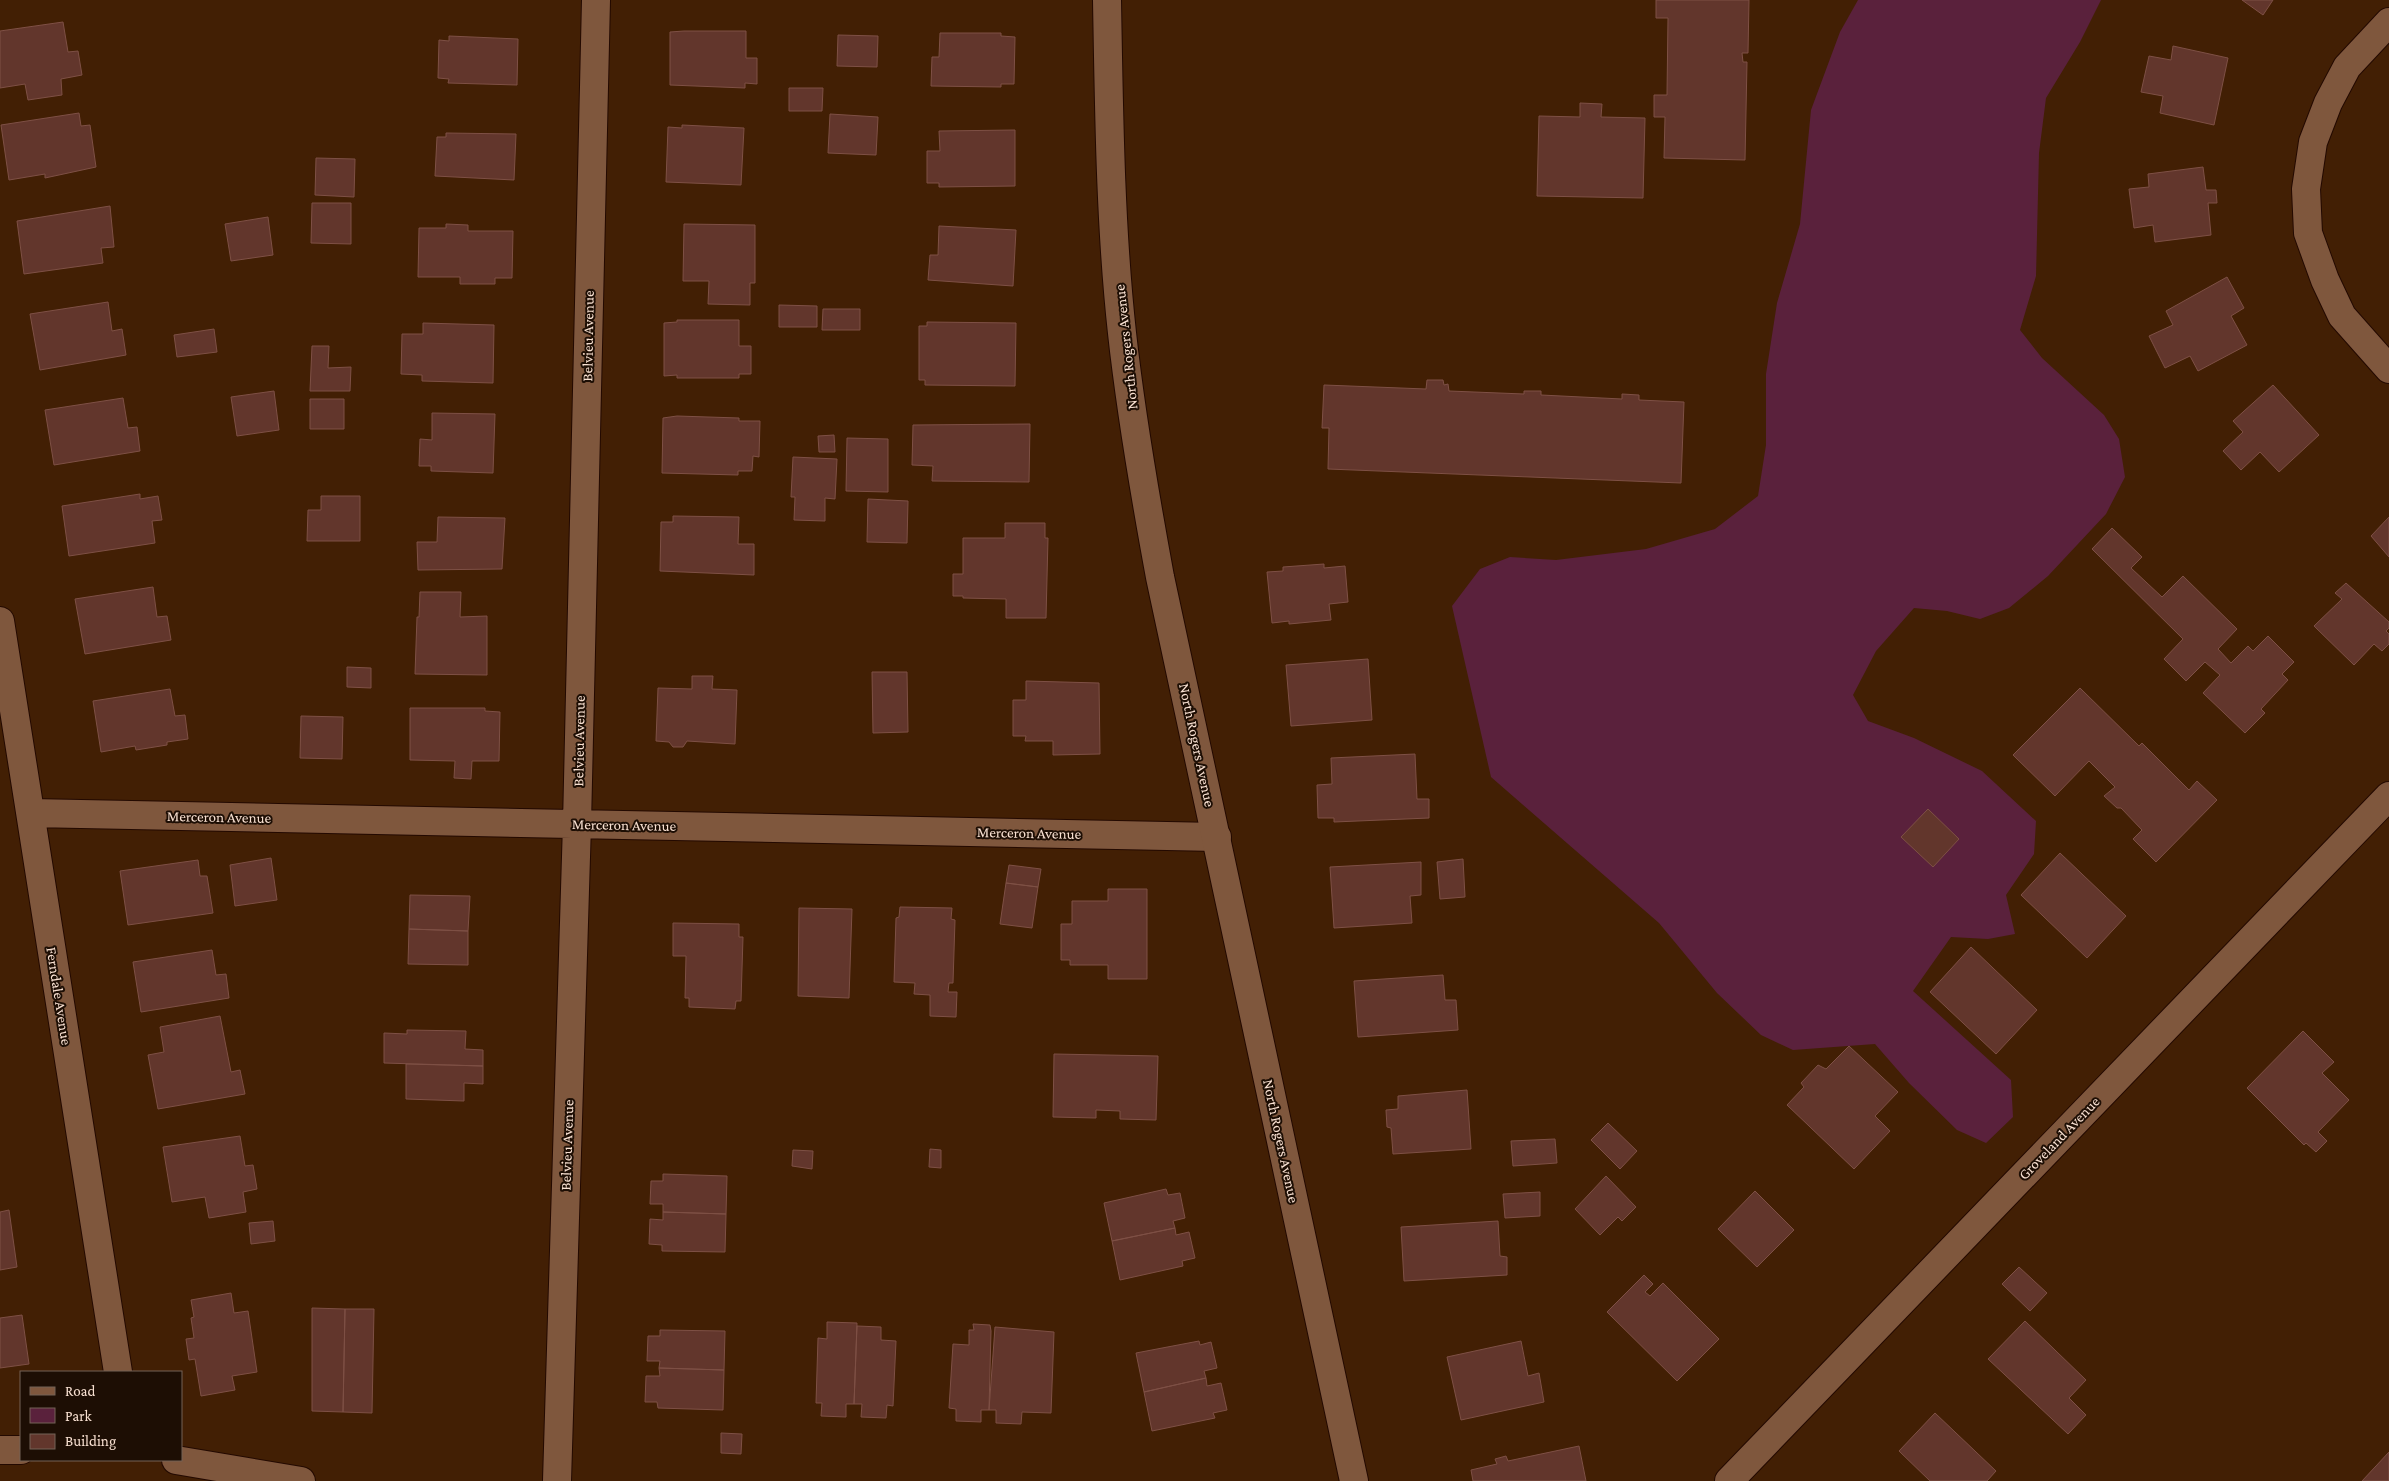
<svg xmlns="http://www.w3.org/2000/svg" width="2389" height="1481" font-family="'Crimson Pro',serif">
	<rect width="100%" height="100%" fill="#421f04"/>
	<path fill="#5a213c" d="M1858,0H2101L2080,42L2046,98L2039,153L2036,276L2020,330L2042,358L2104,415L2119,439L2125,477L2106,514L2048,576L2009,608L1980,619L1947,611L1914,608L1876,651L1853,695L1868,721L1914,738L1982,771L2036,821L2034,854L2006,895L2015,934L1988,939L1951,937L1913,991L2011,1080L2013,1117L1986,1143L1957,1130L1909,1083L1875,1044L1793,1050L1761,1035L1717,993L1659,923L1491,777L1452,606L1480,569L1510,557L1556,560L1646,549L1715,529L1758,496L1766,445V374L1777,303L1800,224L1811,110L1840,32Z"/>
	<path fill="#62362c" stroke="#7e5045" d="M1656,0H1749L1748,53H1742L1743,62H1747L1745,160L1664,158L1665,117H1654V95H1667L1668,18H1656Z
		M2242,0H2273L2263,15Z
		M63,22L68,52L78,51L82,75L61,79L62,95L28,100L25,84L0,88V31Z
		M684,31H746V58H757V84L745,83V88L670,85V32Z
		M940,33H1001V36L1015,37L1014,84H1001V87L931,86L932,57H939Z
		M838,35L878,36L877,67L837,66Z
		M449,36L518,39L517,85L448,83L449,79L438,78L439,40L449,41Z
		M2173,46L2228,58L2214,125L2160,113L2163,96L2141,92L2149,56L2171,60Z
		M789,88H823L822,111H789Z
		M1580,103L1602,104L1601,117L1645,118L1643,198L1537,196L1539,116L1580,117Z
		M79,113L81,126L90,125L96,167L45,178V174L9,180L1,125Z
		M830,114L878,117L876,155L828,153Z
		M682,125L744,128L741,185L666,182L668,127L682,128Z
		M1015,130V186L939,187V183H927V151H940L939,131Z
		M446,133L516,134L514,180L435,176L437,137H446Z
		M316,158L355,159L354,197L315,195Z
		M2203,167L2206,190H2216L2217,203H2208L2211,235L2155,242L2153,225L2134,228L2129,189L2149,187L2148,174Z
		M312,203H351V244L311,243Z
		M110,206L114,247L101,248L103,263L24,274L17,221Z
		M268,217L273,255L231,261L225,224Z
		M446,224L468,225V231H513L512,278H495V284H460V277H418L419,228H446Z
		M684,224L755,225V283H750V305L708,304L709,281H683Z
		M939,226L1016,230L1013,286L928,280L930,255H938Z
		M2227,277L2244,308L2231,316L2247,345L2198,371L2190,356L2165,368L2149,336L2173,325L2166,311Z
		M108,302L112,331L122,329L126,355L40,370L30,314Z
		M779,305L817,306V327H779Z
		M823,309H860V330H822Z
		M677,320H739V346H751V374H739V378H677V375L664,376V323L677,322Z
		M927,322L1016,323L1015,386L925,385V380H919V326H927Z
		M423,323L494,325L493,383L422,381V375L401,374L402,334H423Z
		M214,329L217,352L177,357L174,335Z
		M312,346H329L328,368L351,367L350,391H310Z
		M1427,380H1443L1444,385L1448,384L1449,391L1524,394V391H1541V395L1622,399V394L1639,395V400L1684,402L1681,483L1328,469L1329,428H1322L1324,385L1426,389Z
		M2273,385L2319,435L2279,472L2260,452L2241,470L2223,451L2243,432L2233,421Z
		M274,391L279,430L237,436L231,397Z
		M123,398L128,428L137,427L140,451L54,465L45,410Z
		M310,399H344V429H310Z
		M432,413L495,414L493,473L431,471V466H419L420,439L432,440Z
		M677,416L739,418V421H760L759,457L753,456L752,471H738V475L662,473L663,418Z
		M1030,424L1029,482L932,481L933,466L912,465L913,425Z
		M834,435L835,452H819L818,436Z
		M847,438L888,439V492L846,491Z
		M793,457L837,459L835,499L825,498V521L794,520L795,497H791Z
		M140,494V499L158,496L162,520L152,521L155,543L69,556L62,506Z
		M321,496H360V541H307L308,510H321Z
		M868,499L908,501L907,543L867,542Z
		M673,516L739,517L738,544H754V575L660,571L661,522H673Z
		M438,517L505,518L502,569L418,570L417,542H437Z
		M2389,517V557L2371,536Z
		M1005,523H1045V538H1048L1046,618H1006V599L963,598V596H953V574H963V538H1005Z
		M2112,528L2142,557L2131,568L2162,597L2183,576L2237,629L2218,649L2231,663L2248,646L2253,651L2268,636L2294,662L2282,674L2288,680L2261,709L2265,713L2245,733L2203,693L2220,675L2205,662L2186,681L2164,659L2183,639L2092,549Z
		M1324,564V568L1345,566L1348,602L1329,604L1331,620L1289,624V621L1272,623L1267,572L1283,571V567Z
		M2346,583L2389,622V628L2386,631L2389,634V644L2382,651L2374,644L2354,665L2314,626L2342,599L2335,593Z
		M153,587L157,617L167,616L171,640L85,654L75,599Z
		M420,592H461L460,617L487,616V675L415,674L417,617H419Z
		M1368,659L1372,720L1291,726L1286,665Z
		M347,667L371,668V688L347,687Z
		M872,672H907L908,732L873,733Z
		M692,676H713L712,689L737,690L735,744L687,741L683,747H673L669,742L656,741L658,688L692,689Z
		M1026,681L1099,683L1100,754L1053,755V741H1025L1026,736H1013V700H1026Z
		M2080,688L2139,746L2142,743L2189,790L2197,781L2217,800L2156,862L2133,839L2142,830L2121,808H2117L2104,796L2115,787L2089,761L2055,796L2013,755Z
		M170,689L175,716L185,715L188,739L167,742V745L136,750L135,746L101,752L93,701Z
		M410,708H485V711L500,712L499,761H472L471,779L454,778L455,761L410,760Z
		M301,716L343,717L342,759L300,758Z
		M1415,754L1417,799H1429V818L1334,822V818H1318L1317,785L1332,784L1331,758Z
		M1928,809L1959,839L1933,867L1901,837Z
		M2060,853L2126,916L2087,958L2021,895Z
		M271,858L277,900L235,906L230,865Z
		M1463,859L1465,897L1440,899L1437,862Z
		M198,860L200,876H207L213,913L128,925L120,871Z
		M1421,862V895L1410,896L1412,923L1334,928L1330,867Z
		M1009,865L1041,869L1038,887L1006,883Z
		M1006,883L1038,887L1032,928L1000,924Z
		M1108,889H1147V979H1108V965H1070V960H1061V924H1072V901H1108Z
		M410,895L470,896L468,931L409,929Z
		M900,907L952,908L951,919L955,920L953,983H949L948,992H957L956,1017L930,1016V995L914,994L915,983L894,982L896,918L899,917Z
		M799,908L852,909L849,998L798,996Z
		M673,923L739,924V937H743L741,1001H736L735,1009L689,1007V998H685L686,956H673Z
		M409,929L468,931V965L408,964Z
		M1971,947L2037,1010L1996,1054L1930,992Z
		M212,950L216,975L226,974L229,998L141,1012L133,962Z
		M1443,975L1445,1000H1456L1458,1030L1358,1037L1354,981Z
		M220,1016L231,1072L240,1070L245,1094L158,1109L148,1055L164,1052L160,1027Z
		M407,1030L466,1031L465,1049L483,1050V1066L384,1063V1033L407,1034Z
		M2303,1031L2334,1062L2322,1073L2349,1100L2318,1132L2327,1141L2316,1152L2306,1143L2304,1145L2247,1088Z
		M1849,1046L1898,1092L1875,1116L1890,1131L1854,1169L1787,1105L1804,1087L1801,1083L1818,1065L1826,1069Z
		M1054,1054L1158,1056L1156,1120L1120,1119V1111L1096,1110V1118L1053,1117Z
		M406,1064L483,1066V1084L464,1083V1101L406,1099Z
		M1467,1090L1471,1149L1393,1154L1391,1128L1387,1127L1386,1110L1398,1109V1096Z
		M1608,1123L1637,1151L1620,1169L1591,1140Z
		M240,1136L245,1166L253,1165L257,1189L243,1192L246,1212L209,1218L205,1197L172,1202L163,1147Z
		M1555,1139L1557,1163L1513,1166L1511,1141Z
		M930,1149L941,1150V1168L929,1167Z
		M793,1150L813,1151L812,1169L792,1166Z
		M663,1174L727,1176L726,1214L663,1212V1204H650L651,1181H663Z
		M1606,1176L1636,1207L1622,1221L1618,1217L1600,1235L1575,1209Z
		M1166,1189L1168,1195L1180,1193L1185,1218L1173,1221L1175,1228L1112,1241L1104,1203Z
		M1755,1191L1794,1230L1757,1267L1718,1229Z
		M1540,1192V1216L1505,1218L1503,1194Z
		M9,1210L17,1267L0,1270V1212Z
		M663,1212L726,1214L725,1252L662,1251V1245L649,1244L650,1219L663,1220Z
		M273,1221L275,1241L251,1244L249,1223Z
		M1498,1221L1500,1256L1507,1257V1275L1404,1281L1401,1227Z
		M1175,1228L1176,1235L1189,1232L1195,1258L1182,1261L1183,1266L1120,1280L1112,1241Z
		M2019,1267L2047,1293L2030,1311L2002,1284Z
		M1644,1275L1653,1284L1645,1292L1650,1296L1663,1283L1719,1339L1677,1381L1607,1312Z
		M231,1293L234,1313L248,1311L257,1372L232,1376L235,1390L201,1396L195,1359L189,1360L186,1339L194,1338L191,1318L194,1317L191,1300Z
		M312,1308L345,1309L343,1412L312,1411Z
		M345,1309H374L372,1413L343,1412Z
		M22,1315L29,1364L0,1368V1318Z
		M2025,1321L2086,1380L2069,1398L2086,1415L2068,1434L1988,1359Z
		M827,1322L857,1323L854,1404H846V1417L821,1416L822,1403H816L818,1338L827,1339Z
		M973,1324L990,1325L991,1331L989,1410H981V1422L956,1421V1409L949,1408L953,1344L969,1345V1330H974Z
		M857,1326L881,1327V1340L896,1341L893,1406L887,1405L886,1418L861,1417L862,1404H854Z
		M995,1327L1054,1332L1051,1413L1022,1412L1021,1424L996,1423V1410H989Z
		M660,1330L725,1331L724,1370L659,1368L660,1361H647L648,1336H660Z
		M1199,1341L1200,1345L1211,1342L1217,1368L1204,1371L1206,1378L1144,1392L1136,1353Z
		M1521,1341L1528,1376L1539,1373L1544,1402L1461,1420L1447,1357Z
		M659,1368L724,1370L723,1410L658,1408L657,1402H645L646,1376H660Z
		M1206,1378L1207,1386L1221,1383L1227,1410L1213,1413L1215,1418L1152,1431L1144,1392Z
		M1935,1413L1996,1471L1987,1481H1930L1899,1451Z
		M721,1433L742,1434L741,1454L721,1453Z
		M1579,1446L1586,1481H1473L1471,1470L1497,1464L1495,1459L1506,1456L1508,1461Z
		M2389,1452V1481H2362Z"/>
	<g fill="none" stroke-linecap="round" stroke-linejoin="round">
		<g stroke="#230900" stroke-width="30">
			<path id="minor" d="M2389,22L2347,67L2328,103L2313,142L2306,189L2308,233L2325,280L2342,316L2389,369
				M0,621L118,1372
				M31,813L1217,837
				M0,1450H21
				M176,1460L301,1481
				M557,1481L577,824L596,0
				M1729,1481L2389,796"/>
		</g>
		<g stroke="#230900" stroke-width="30">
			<path id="tertiary" d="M1107,0C1109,111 1110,223 1122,333C1131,415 1145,496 1160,577L1354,1481"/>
		</g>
		<use href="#minor" stroke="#7f573d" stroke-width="28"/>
		<use href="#tertiary" stroke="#7f573d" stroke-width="28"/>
	</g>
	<g text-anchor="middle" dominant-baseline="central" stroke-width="4" stroke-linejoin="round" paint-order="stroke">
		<g font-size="15" fill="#f9e1d2" stroke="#1d0e04">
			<text transform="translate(588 336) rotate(-89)">Belvieu Avenue</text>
			<text transform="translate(1126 347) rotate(-96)">North Rogers Avenue</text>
			<text transform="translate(579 741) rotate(-89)">Belvieu Avenue</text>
			<text transform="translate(1197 745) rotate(78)">North Rogers Avenue</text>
			<text transform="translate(219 817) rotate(1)">Merceron Avenue</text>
			<text transform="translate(624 825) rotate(1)">Merceron Avenue</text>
			<text transform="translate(1029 833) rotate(1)">Merceron Avenue</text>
			<text transform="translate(59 996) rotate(81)">Ferndale Avenue</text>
			<text transform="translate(2059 1138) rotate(-46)">Groveland Avenue</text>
			<text transform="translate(1281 1141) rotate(78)">North Rogers Avenue</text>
			<text transform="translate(567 1145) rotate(-88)">Belvieu Avenue</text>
		</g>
	</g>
	<rect x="20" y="1371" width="162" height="90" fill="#1d0e04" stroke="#756256"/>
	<rect x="30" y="1387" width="25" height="8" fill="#7f573d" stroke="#756256"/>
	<text x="65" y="1396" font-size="15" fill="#f9e1d2">Road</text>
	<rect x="30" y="1408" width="25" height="15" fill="#5a213c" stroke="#756256"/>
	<text x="65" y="1421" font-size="15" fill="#f9e1d2">Park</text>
	<rect x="30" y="1434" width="25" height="15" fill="#62362c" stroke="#756256"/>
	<text x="65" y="1446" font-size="15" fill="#f9e1d2">Building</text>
</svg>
